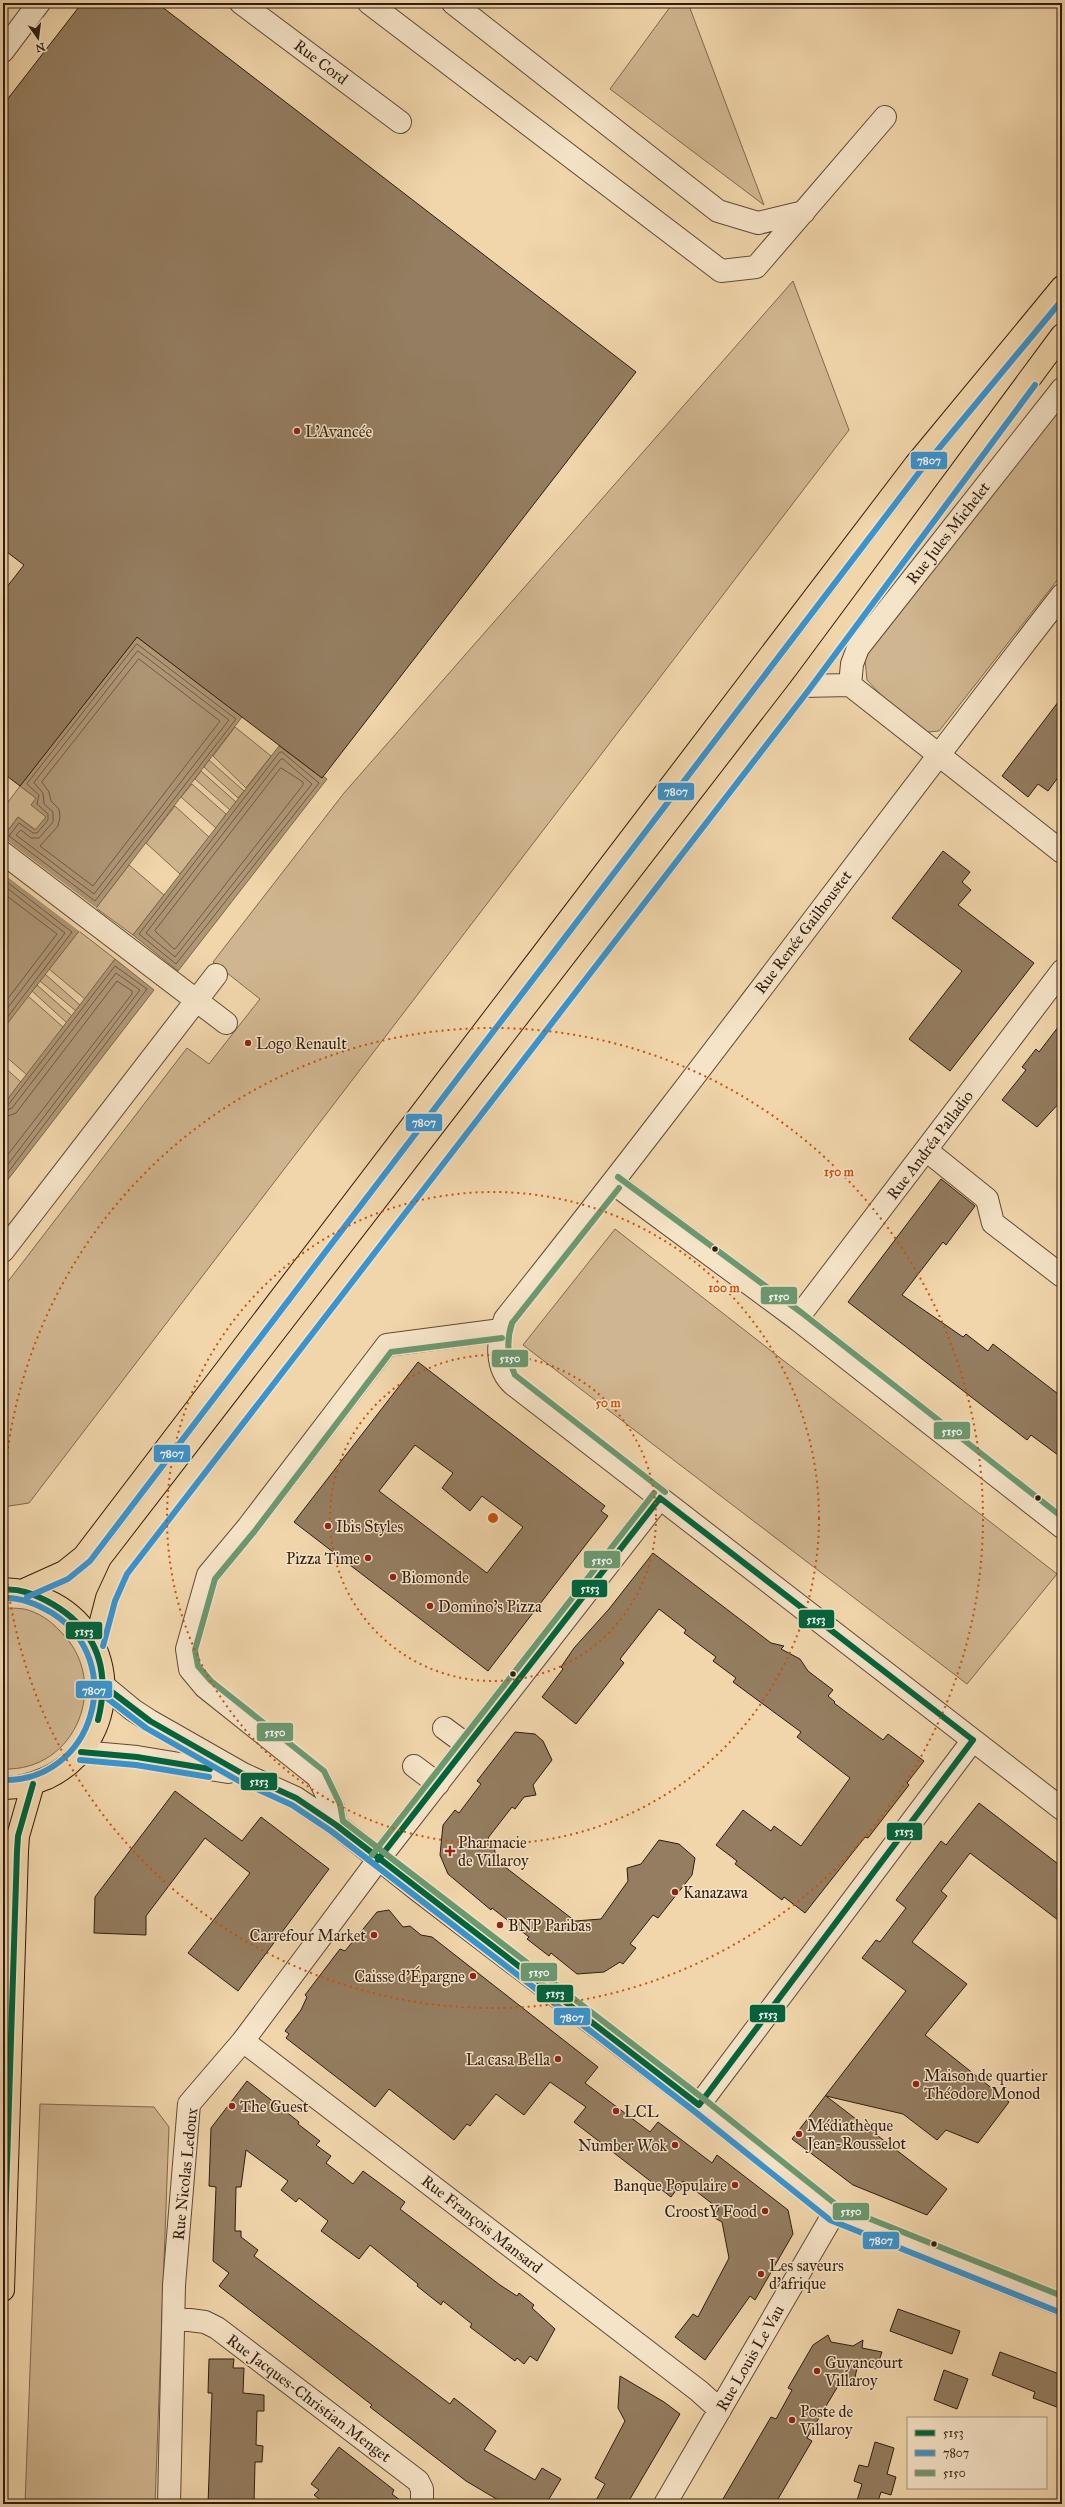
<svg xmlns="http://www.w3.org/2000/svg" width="1065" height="2507" font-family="'IM FELL Great Primer',serif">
	<rect width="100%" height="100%" fill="#f1d6ab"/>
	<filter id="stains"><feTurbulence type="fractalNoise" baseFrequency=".005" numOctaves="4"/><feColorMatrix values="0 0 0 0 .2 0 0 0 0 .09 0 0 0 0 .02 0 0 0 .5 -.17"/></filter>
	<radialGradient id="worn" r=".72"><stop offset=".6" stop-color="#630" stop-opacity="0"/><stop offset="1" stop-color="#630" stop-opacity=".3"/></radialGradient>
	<path fill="#d0b690" stroke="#80694f" d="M673,3H688L764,205L610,89Z
		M793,281L849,430L29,1503L3,1507V1288L187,1048L209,1064L260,999L213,962L344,793Z
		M1062,401V574L939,731L927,732L884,698L867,680L865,660L874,638Z
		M235,727L271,756L246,788L213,756Z
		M209,760L244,791L238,798L204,767Z
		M201,771L236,802L230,810L195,779Z
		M192,784L226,814L216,828L181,797Z
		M20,786L36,798L46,817L36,830L18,817L3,837V809Z
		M175,806L209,837L180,874L146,843Z
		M129,865L164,895L133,935L96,908Z
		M79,931L115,959L85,999L49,969Z
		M45,974L80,1005L76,1011L40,981Z
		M37,985L72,1016L67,1023L32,991Z
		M28,996L63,1027L27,1075L3,1054V1029Z
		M3,1066L21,1082L3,1105Z
		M615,1229L1057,1574L967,1684L523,1345Z
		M3,1608C10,1608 17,1608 24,1609C38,1612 51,1621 60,1631C112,1681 77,1772 3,1769Z
		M40,2104L154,2107L169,2127L155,2504H25Z"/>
	<path fill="#af9776" stroke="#7c664c" d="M137,637L242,717L96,908L3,837L18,817L35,830L46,817L31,805L36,798L20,786Z
		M279,746L322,778L323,776L327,779L178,971L133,935Z
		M3,874L79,931L3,1029Z
		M115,959L154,990L3,1186V1105Z"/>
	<path fill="#f1d6ab" d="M3,837L98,909H95L3,840Z
		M3,872L80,929V932L3,874Z"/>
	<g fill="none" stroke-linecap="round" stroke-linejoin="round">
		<path stroke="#6f5a42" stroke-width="1" d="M137,644L236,719L95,901L9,836L19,823L33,833H37L48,820V814L37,804L39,795L27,784Z
			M138,651L229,720L94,894L16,835L21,830L31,838H39L53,822V812L44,804L43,793L34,783Z
			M139,659L220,721L93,886L40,846L58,826L60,817L59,809L51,801L49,792L42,782Z
			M282,752L319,783L176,964L139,934L279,753Z
			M283,759L312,784L175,957L146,933L280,760Z
			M281,768L303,782V785L176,948L174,949L155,931Z
			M3,879L72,932L3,1023
			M3,885L65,933L3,1014
			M3,893L57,934L3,1005
			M3,1107L8,1105L115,966L147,989L3,1179
			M3,1112L12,1108L116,973L140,990L3,1171
			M3,1118L16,1113L117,981L132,991V994L3,1161"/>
	</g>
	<path fill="#947d60" stroke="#2f1c0e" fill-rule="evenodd" d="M82,3H157L636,372L322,778L137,637L20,786L3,773V592L24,565L3,549V105Z
		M1062,697V772L1048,791L1038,784L1028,797L1002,776Z
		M943,851L970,872L962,882L971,890L958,905L1034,963L950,1071L909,1039L962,971L892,918Z
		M1062,1022V1100L1037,1127L1002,1100L1026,1070L1022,1067L1036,1049L1039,1052Z
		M941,1179L975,1206L946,1245L943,1242L902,1295L963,1337L966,1334L988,1351L993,1344L1062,1397V1458L1031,1435L1027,1440L848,1302Z
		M418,1362L605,1506L601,1511L608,1516L488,1671L294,1522ZM415,1445L453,1473L442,1488L470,1511L482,1496L523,1527L487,1573L379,1491Z
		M653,1553L771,1643L784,1646L781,1649L800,1659L808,1671L833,1690L828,1696L835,1702L834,1703L883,1740L888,1734L924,1761L907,1783L909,1785L868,1838L865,1837L805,1913L784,1897L782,1900L735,1864L737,1861L716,1845L743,1810L771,1831L774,1826L801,1846L850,1778L797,1737L801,1732L733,1682L736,1678L713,1661L716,1657L684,1633L686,1630L659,1609L620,1659L624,1663L576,1724L542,1697L563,1669L561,1667L574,1648L609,1609Z
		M515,1732L535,1734L543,1741L552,1760L533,1785L536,1795L524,1797L515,1809L512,1807L488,1838L494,1845L496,1860L575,1921L601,1919L628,1881L627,1868L641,1864L659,1840L679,1844L695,1858L692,1875L658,1918L653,1915L630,1944L636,1948L623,1964L620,1962L604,1972L577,1974L551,1953L549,1956L527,1939L529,1937L492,1908L491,1910L448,1874L440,1855L443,1825L455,1810L459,1813L481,1784L477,1781Z
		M175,1791L242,1841L261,1817L329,1869L238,1991L188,1953L250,1873L205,1838L146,1916V1935L94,1933L95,1897Z
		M979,1803L1062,1867V1923L970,1853L941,1891L947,1896L912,1942L967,1984L925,2035L1009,2102L978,2143L946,2130L937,2140L903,2114L826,2096L947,2189L927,2215L853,2185L792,2139L906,1991L862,1958L876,1940L880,1942L906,1908L896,1900L941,1841L946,1845Z
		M389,1910L403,1927L410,1926L421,1935L432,1937L598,2067L585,2083L650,2132L658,2122L712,2163L717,2155L788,2210L793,2234L755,2300L750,2296L705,2360L675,2337L693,2314L698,2317L729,2258L722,2222L713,2217L719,2209L683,2181L671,2197L574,2122L586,2107L550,2082L524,2115L496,2094L470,2126L467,2124L454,2140L389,2089L375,2107L286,2038L289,2034L285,2031L301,2010L307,1997L305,1995L340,1949L345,1951L377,1912Z
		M247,2081L299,2122L298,2124L320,2141L316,2145L331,2156L326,2163L353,2184L363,2171L405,2202L400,2209L500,2285L517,2296L519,2293L534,2305L532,2308L555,2329L537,2361L530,2356L524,2364L517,2358L515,2361L470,2327L472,2324L443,2301L441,2305L417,2286L418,2284L370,2245L359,2259L321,2231L328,2221L299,2198L296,2202L281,2190L288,2181L246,2150L241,2187H236L235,2231H241V2237L258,2250L254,2256L450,2404L454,2398L496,2431L484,2450L535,2480L542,2468L561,2479L546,2504H505L466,2481L370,2407L372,2405L219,2286L229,2273L213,2261L216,2187L209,2186L211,2128Z
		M898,2309L960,2331L952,2354L890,2331Z
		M828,2335L831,2342L853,2346L863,2340L862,2348L882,2352L876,2369L858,2364L853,2386H838L807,2438L812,2441L775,2504H720L771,2417L776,2419L792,2390L788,2388L813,2345Z
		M1000,2352L1062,2375V2409L1033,2398L1035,2392L992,2375Z
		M209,2359H234L233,2368H244L243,2393L264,2395V2411H257L256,2445L263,2446L262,2462H255L254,2504H208L212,2393H208Z
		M944,2370L968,2379L957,2409L934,2400Z
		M620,2376L664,2402L680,2414L627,2504H594L605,2484L595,2478L625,2421L618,2408Z
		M875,2442L894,2448L887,2474L896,2477L891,2495L881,2492L877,2504H856L862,2484L854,2481L859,2465L868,2467Z
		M339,2447L394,2490L392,2494L405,2504H326L314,2495L319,2490L311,2484Z"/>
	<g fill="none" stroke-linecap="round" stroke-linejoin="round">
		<g stroke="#604a35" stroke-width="24">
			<path id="minor" d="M241,3L400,122
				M369,3L721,271L756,267L885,117
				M453,3L718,211L758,223L804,212
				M3,51L39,3
				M1062,595C875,835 695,1081 505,1319C497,1341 495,1369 514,1385L1062,1809
				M850,685L852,664L858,648L1062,389
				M802,686L850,685L1062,852
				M3,853L226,1023
				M926,1150L987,1199L993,1223L1062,1276
				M613,1183L797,1319L1062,1527
				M3,1251L216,975
				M797,1319L1062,971
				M104,1686L133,1710L150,1721L243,1774L296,1798L336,1825L419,1891L699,2105L834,2213L1062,2305
				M444,1728L467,1745
				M81,1752L137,1757L228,1772
				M414,1766L438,1784
				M336,1825L333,1807L318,1777L205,1687L190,1669L187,1649L208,1575L248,1527L387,1345L501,1330
				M243,2041L699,2391L720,2410
				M699,2105L973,1740
				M174,2318L205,2322L217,2328L418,2481L422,2489V2504
				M169,2504L174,2285L189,2104L243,2041L378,1860L660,1498
				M665,2504L834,2213"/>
		</g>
		<g stroke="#2f1c0e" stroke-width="24">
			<path id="major" d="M3,1590C19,1588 32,1594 46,1600C124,1634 121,1743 47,1778C33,1784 18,1789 3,1788
				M24,1590L64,1572L84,1556L915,465L1062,287
				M95,1644L107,1598L120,1570L802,686L1062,335
				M3,2290L17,1851L18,1836L33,1784"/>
		</g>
		<use href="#minor" stroke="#f6e4c8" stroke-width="22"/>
		<use href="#major" stroke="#f1d6ab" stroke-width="22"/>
		<g stroke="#f6e4c8" stroke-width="9">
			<path id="bus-1" d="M660,1498L973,1740
				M3,1590C19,1588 33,1594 47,1601C96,1627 111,1668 98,1720
				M104,1686L150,1721L243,1774L296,1798L336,1825L699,2105
				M81,1752L137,1757L210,1769
				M378,1860L660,1498
				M699,2105L973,1740
				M3,2290L17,1851L18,1836L33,1784"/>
		</g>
		<g stroke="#f6e4c8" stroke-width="9">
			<path id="bus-2" d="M27,1597L68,1579L90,1561L921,470L1062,300
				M103,1646L115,1601L127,1574L808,691L1035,385
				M99,1692L146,1728L239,1781L292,1805L331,1831L694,2111L830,2220L1059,2312
				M80,1760L136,1765L209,1777
				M3,1780C94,1782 129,1661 52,1613C37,1604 21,1597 4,1598"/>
		</g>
		<g stroke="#f6e4c8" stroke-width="9">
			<path id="bus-3" d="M618,1177L802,1313L1062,1517
				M619,1188L512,1323C506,1341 507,1357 515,1375L665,1492
				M502,1338L391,1352L254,1532L215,1579L195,1650L198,1666L211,1681L324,1771L340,1804L343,1821L704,2099L838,2206L1062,2296
				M372,1855L654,1493"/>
		</g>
		<use href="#bus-1" stroke="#00643c" stroke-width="6"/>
		<use href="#bus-2" stroke="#3994cf" stroke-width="6"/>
		<use href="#bus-3" stroke="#6c9970" stroke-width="6"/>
	</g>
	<g fill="none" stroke="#cc500c" stroke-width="2" stroke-dasharray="2 4">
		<circle cx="493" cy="1518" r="163"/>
		<circle cx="493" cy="1518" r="326"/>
		<path d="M3 1514A490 490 0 1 1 3 1522"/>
	</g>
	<g fill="#8f2418" stroke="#f6e4c8" stroke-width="1.5">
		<circle cx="297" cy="431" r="4"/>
		<circle cx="248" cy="1043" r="4"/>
		<circle cx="328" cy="1526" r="4"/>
		<circle cx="368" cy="1558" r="4"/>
		<circle cx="393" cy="1577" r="4"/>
		<circle cx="430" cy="1606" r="4"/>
		<path d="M448 1845h4v4h4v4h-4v4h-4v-4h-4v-4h4z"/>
		<circle cx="675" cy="1892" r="4"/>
		<circle cx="500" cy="1925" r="4"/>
		<circle cx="374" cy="1935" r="4"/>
		<circle cx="473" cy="1976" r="4"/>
		<circle cx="558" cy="2059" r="4"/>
		<circle cx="916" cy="2084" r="4"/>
		<circle cx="232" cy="2106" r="4"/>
		<circle cx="616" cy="2111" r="4"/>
		<circle cx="799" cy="2134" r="4"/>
		<circle cx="675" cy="2145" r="4"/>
		<circle cx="735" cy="2185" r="4"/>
		<circle cx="765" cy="2211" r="4"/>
		<circle cx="761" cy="2274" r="4"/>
		<circle cx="817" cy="2371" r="4"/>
		<circle cx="792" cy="2420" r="4"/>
	</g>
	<g fill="#2f1c0e" stroke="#f6e4c8" stroke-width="1.5">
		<circle cx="715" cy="1249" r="3.5"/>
		<circle cx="1038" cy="1498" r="3.5"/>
		<circle cx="513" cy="1674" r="3.5"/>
		<circle cx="934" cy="2244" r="3.5"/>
	</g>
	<g text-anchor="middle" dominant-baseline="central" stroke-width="3" stroke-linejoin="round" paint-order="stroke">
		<g font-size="16" fill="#2f1c0e" stroke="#f6e4c8">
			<text transform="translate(321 62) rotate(37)">Rue Cord</text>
			<text transform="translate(948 533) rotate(-52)">Rue Jules Michelet</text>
			<text transform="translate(803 932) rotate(-53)">Rue Renée Gailhoustet</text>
			<text transform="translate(930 1145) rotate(-53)">Rue Andréa Palladio</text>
			<text transform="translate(185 2174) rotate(-84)">Rue Nicolas Ledoux</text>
			<text transform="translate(482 2224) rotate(38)">Rue François Mansard</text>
			<text transform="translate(750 2358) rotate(-60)">Rue Louis Le Vau</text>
			<text transform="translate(309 2398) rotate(37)">Rue Jacques-Christian Menget</text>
		</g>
		<g font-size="16" fill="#2f1c0e" stroke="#f6e4c8" text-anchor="start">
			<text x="305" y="431">L'Avancée</text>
			<text x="256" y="1043">Logo Renault</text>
			<text x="336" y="1526">Ibis Styles</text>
			<text x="360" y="1558" text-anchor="end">Pizza Time</text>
			<text x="401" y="1577">Biomonde</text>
			<text x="438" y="1606">Domino's Pizza</text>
			<text x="458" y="1842">Pharmacie<tspan x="458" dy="18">de Villaroy</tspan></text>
			<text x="683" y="1892">Kanazawa</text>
			<text x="508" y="1925">BNP Paribas</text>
			<text x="366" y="1935" text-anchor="end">Carrefour Market</text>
			<text x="465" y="1976" text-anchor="end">Caisse d'Épargne</text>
			<text x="550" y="2059" text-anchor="end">La casa Bella</text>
			<text x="924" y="2075">Maison de quartier<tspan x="924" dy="18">Théodore Monod</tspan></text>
			<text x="240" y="2106">The Guest</text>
			<text x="624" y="2111">LCL</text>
			<text x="807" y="2125">Médiathèque<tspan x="807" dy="18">Jean-Rousselot</tspan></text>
			<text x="667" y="2145" text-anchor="end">Number Wok</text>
			<text x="727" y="2185" text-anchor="end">Banque Populaire</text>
			<text x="757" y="2211" text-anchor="end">CroostY Food</text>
			<text x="769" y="2265">Les saveurs<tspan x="769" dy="18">d'afrique</tspan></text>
			<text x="825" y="2362">Guyancourt<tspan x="825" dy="18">Villaroy</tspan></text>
			<text x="800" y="2411">Poste de<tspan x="800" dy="18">Villaroy</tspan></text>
		</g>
	</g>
	<circle cx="493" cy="1518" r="6" fill="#cc500c" stroke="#f6e4c8" stroke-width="2"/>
	<g font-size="12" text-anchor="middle" font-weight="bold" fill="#cc500c" stroke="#f6e4c8" stroke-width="3" stroke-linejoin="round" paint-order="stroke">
		<text x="839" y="1176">150 m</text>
		<text x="724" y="1292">100 m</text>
		<text x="608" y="1407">50 m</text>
	</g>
	<g stroke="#f6e4c8" stroke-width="1.5">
		<rect x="910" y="451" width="38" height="19" rx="4" fill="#3994cf"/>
		<rect x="657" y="782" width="38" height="19" rx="4" fill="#3994cf"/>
		<rect x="405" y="1113" width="38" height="19" rx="4" fill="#3994cf"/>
		<rect x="760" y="1286" width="38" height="19" rx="4" fill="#6c9970"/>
		<rect x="491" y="1349" width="38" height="19" rx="4" fill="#6c9970"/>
		<rect x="933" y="1421" width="38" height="19" rx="4" fill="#6c9970"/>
		<rect x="153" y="1444" width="38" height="19" rx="4" fill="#3994cf"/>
		<rect x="583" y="1550" width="38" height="19" rx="4" fill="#6c9970"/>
		<rect x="571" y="1579" width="37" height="19" rx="4" fill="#00643c"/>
		<rect x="798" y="1609" width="37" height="20" rx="4" fill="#00643c"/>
		<rect x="65" y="1621" width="38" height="19" rx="4" fill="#00643c"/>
		<rect x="75" y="1680" width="38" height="19" rx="4" fill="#3994cf"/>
		<rect x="256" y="1722" width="38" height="20" rx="4" fill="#6c9970"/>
		<rect x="240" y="1772" width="38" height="19" rx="4" fill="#00643c"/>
		<rect x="886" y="1822" width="37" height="19" rx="4" fill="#00643c"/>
		<rect x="520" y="1962" width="38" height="20" rx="4" fill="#6c9970"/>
		<rect x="536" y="1984" width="38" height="19" rx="4" fill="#00643c"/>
		<rect x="749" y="2004" width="37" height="19" rx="4" fill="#00643c"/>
		<rect x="553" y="2007" width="38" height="19" rx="4" fill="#3994cf"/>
		<rect x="832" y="2202" width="38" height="19" rx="4" fill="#6c9970"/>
		<rect x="862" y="2231" width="38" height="19" rx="4" fill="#3994cf"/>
	</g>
	<g font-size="11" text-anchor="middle" font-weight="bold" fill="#fff">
		<text x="929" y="464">7807</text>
		<text x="676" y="795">7807</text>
		<text x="424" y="1126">7807</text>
		<text x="779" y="1300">5150</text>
		<text x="510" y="1362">5150</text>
		<text x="952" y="1435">5150</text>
		<text x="172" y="1457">7807</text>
		<text x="602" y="1564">5150</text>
		<text x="590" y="1592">5153</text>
		<text x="816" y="1623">5153</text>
		<text x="84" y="1635">5153</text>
		<text x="94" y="1694">7807</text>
		<text x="275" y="1736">5150</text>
		<text x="259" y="1785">5153</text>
		<text x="904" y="1835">5153</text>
		<text x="539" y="1976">5150</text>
		<text x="555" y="1997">5153</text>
		<text x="768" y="2018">5153</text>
		<text x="572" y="2021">7807</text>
		<text x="851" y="2215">5150</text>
		<text x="881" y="2244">7807</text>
	</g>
	<rect width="1065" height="2507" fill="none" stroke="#f1d6ab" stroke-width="16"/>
	<rect x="4" y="4" width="1057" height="2499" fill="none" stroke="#2f1c0e" stroke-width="2"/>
	<rect x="8" y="8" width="1049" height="2491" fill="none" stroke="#2f1c0e"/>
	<rect x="907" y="2417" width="140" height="72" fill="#f6e4c8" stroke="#a6947e"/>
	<rect x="915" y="2430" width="20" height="6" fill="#00643c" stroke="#a6947e"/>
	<text x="943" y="2437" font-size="12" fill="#2f1c0e">5153</text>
	<rect x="915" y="2450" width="20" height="6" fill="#3994cf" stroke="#a6947e"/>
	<text x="943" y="2457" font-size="12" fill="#2f1c0e">7807</text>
	<rect x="915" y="2470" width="20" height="6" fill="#6c9970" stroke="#a6947e"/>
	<text x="943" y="2477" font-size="12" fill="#2f1c0e">5150</text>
	<g transform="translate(38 38) rotate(166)" stroke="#f6e4c8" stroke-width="3" paint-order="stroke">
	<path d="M0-3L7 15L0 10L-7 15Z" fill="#2f1c0e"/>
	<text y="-6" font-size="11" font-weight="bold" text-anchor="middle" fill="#2f1c0e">N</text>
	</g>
	<rect width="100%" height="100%" filter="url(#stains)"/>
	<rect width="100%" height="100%" fill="url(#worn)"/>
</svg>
